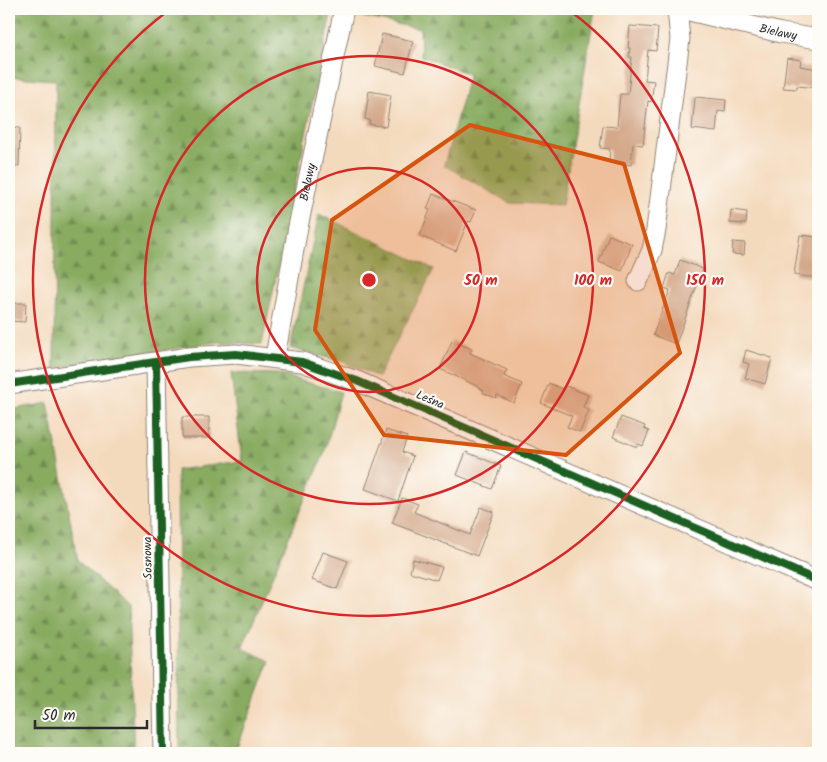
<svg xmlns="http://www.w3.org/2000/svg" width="827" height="762" font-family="Kalam,sans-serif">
	<defs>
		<pattern id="forest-firs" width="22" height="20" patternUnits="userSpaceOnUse" patternTransform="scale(1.25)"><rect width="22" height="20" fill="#88ab60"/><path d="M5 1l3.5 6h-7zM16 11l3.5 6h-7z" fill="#6f8b4f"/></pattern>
	</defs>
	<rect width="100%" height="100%" fill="#fdfcf7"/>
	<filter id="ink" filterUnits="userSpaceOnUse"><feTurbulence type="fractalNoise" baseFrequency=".02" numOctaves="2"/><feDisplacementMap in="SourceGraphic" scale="10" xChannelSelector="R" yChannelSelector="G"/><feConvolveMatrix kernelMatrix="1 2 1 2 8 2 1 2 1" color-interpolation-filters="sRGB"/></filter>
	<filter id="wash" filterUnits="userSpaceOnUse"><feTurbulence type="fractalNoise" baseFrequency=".0096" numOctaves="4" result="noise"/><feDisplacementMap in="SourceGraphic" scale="20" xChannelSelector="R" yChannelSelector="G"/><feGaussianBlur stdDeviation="1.12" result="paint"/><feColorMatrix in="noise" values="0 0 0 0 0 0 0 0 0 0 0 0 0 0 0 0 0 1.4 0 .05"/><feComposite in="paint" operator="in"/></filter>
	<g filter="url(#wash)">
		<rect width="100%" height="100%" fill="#f4dabd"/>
		<path fill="url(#forest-firs)" stroke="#5a6b46" d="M9,9H332L262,344L216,342L54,368L56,80L9,77Z
			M361,9H595L562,205L510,203L444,165L469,74L421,56L420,29L359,16Z
			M319,214L434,269L378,377L344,362L290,348Z
			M231,373L278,374L341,392L324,454L242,648L270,661L235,753H179L177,470L242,461Z
			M48,403L78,561L128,607L134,753H9V410Z"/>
		<g id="blocks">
			<path fill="#d4a98b" d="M630,26L658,28L656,51L648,50L645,80L654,81L651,102L648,101L643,145L633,144L631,165L609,162L610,149L600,148L603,126L617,127L620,94H628L632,57H629L630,48H628Z
				M382,34L413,41L405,73L375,66Z
				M787,58L801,60L800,66L818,69V88L797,86V89L783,88Z
				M369,91L391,95L386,127L369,124L370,120L365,119Z
				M695,97L726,100L725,112L718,111L716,132L692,129Z
				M9,127L20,128L19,166H9Z
				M433,194L476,210L471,222L468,221L456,251L420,236L430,210L427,209Z
				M731,210L747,212L746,224L730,223Z
				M609,235L632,244L622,271L599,262Z
				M800,235L818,237V278L794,275Z
				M733,242L745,243L744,255L732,254Z
				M680,260L703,269L676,344L653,335L670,290L664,288L669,273L675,275Z
				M9,303H26L25,322L9,321Z
				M452,341L472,349L470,353L507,370L504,376L522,384L514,403L497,395L496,398L483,393L484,391L477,386L440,369Z
				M746,350L772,358L765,384L745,378L749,364L743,362Z
				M549,383L564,390L566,386L588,395L583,407L589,410L580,432L567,427L572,416L541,403Z
				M182,417H209V438H182Z
				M621,417L645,426L644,429L649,431L643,446L638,444L637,447L613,437Z
				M386,430L407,437L402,452L413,456L398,501L365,489Z
				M466,452L501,466L492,489L457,475Z
				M402,498L418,504L414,512L470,535L481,507L494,512L477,556L392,523Z
				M323,552L348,561L337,589L312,580Z
				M413,559L442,567L437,580L410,572Z"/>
		</g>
	</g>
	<g filter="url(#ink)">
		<use href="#blocks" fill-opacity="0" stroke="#908274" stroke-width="1"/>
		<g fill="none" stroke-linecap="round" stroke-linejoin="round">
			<g stroke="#908274" stroke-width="21">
				<g id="minor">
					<path id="s1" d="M681,9L781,33L818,39"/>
					<path d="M638,281L652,250L656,230L680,39L677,9"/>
					<path id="s2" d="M275,357L298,227L344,9"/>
					<path d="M156,362L163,753"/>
					<path d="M9,384L189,357L236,354L302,362L357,381L818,581"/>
				</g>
			</g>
			<use href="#minor" stroke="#fff" stroke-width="19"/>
			<g stroke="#fdfcf7" stroke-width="11">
				<path id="cycleway" d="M156,362L163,753
					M9,384L189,357L236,354L302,362L357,381L818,581"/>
			</g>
			<use href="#cycleway" stroke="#1b5e20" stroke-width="8"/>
		</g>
	</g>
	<path fill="#d5540f" fill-opacity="0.2" stroke="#d5540f" stroke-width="4" stroke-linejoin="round" d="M470,125L624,164L680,353L566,455L384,435L315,330L332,220Z"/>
	<g fill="none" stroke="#d62828" stroke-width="2.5">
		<circle cx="369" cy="280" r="112"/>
		<circle cx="369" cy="280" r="224"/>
		<path d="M569 10A336 336 0 1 1 169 10"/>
	</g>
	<g text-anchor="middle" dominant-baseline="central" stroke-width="4.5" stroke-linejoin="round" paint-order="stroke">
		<g font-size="12" fill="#2b2b2b" stroke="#fdfcf7">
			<text stroke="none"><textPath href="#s1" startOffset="100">Bielawy</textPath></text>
			<text stroke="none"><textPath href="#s2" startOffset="178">Bielawy</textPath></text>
			<text transform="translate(430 400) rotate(23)">Leśna</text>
			<text transform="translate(148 558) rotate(-91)">Sosnowa</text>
		</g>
	</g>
	<circle cx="369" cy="280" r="8" fill="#d62828" stroke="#fdfcf7" stroke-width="2.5"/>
	<g font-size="15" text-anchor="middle" font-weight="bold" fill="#d62828" stroke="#fdfcf7" stroke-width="4.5" stroke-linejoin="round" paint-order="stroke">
		<text x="481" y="285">50 m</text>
		<text x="593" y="285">100 m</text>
		<text x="705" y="285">150 m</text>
	</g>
	<rect width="827" height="762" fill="none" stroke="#fdfcf7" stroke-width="30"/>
	<path d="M35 720v8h112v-8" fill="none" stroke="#2b2b2b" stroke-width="2.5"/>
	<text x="42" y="720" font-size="15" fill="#2b2b2b" stroke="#fdfcf7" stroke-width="4" paint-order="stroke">50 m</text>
</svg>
